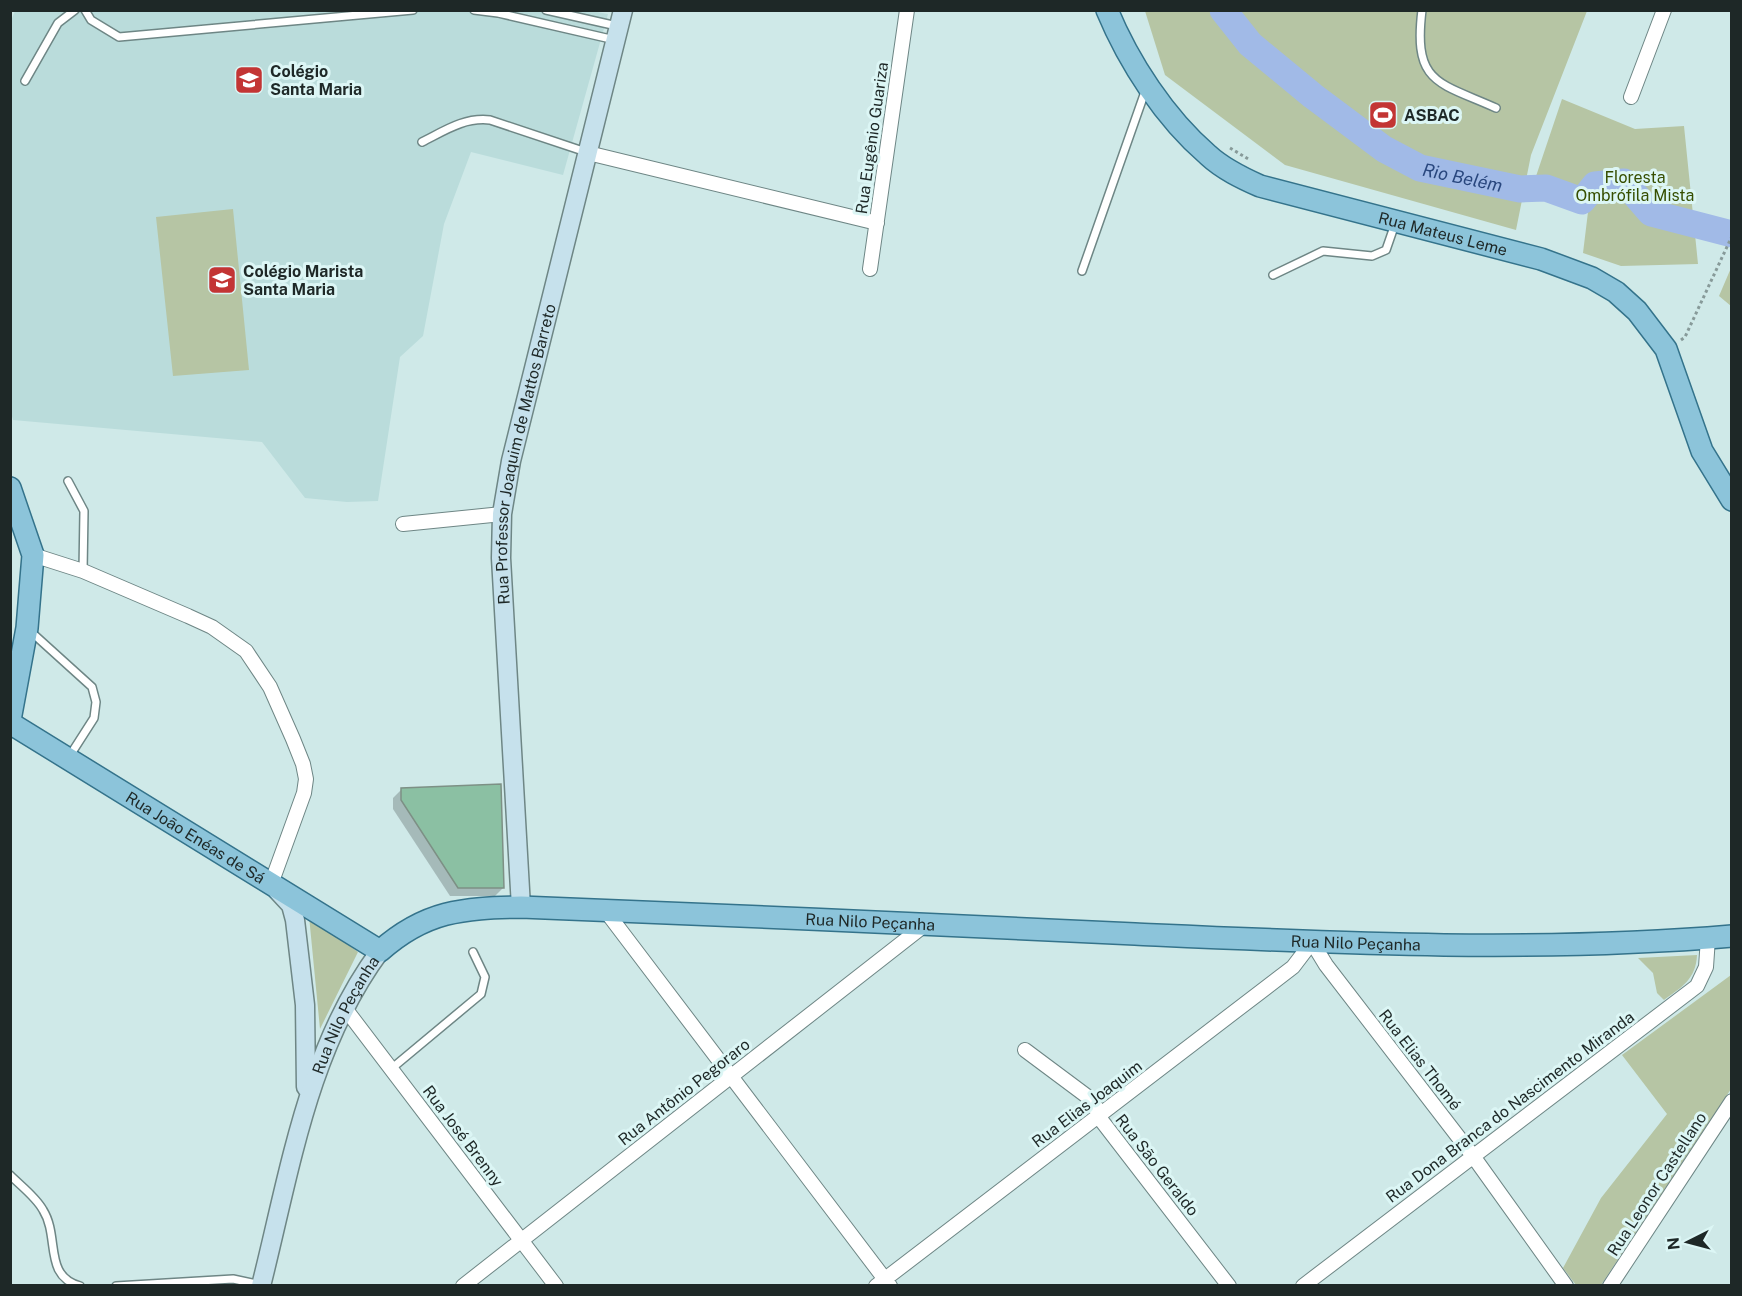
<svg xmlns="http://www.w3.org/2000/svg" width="1742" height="1296" font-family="'Public Sans',sans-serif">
	<rect width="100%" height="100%" fill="#cfe9e8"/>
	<path fill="#badcdb" d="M586,10L608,14L563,175L471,152L444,224L423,336L400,357L378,501L347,502L305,498L262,442L13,420L11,413L10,23L15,11Z"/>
	<path fill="#b6c5a4" d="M1145,11H1587L1531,155L1516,230L1285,165L1165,75Z
		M1562,99L1635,129L1684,126L1698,264L1621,266L1583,253L1588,212L1530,194Z
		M233,209L249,370L173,376L156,217Z
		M1731,268V306L1719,296Z
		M309,916L358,952L320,1029Z
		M1697,955C1696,979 1682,987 1664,1000L1657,993L1653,973L1638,958Z
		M1731,975V1089L1601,1285H1576L1563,1268L1601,1198L1667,1114L1622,1055Z"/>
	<path fill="#0003" d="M401,790L503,888L495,896H450L393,809V798Z"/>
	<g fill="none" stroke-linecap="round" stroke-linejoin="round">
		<path stroke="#a1bae7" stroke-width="27" id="s1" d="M1223,10L1250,44L1313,96L1384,149L1420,168L1520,189L1546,188L1582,201L1595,185L1624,182L1651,213L1732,234"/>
	</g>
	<path fill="#8bc0a3" stroke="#7d9085" stroke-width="1.5" d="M501,784L504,888H458L401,800V788Z"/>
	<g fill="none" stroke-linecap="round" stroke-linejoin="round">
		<g stroke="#6e8685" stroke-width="10">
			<path id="service" d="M85,10L91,20L119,37L413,10
				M474,10L498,13L615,40
				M546,10L617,26
				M1422,10C1413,84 1438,82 1496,108
				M25,81L58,23L75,10
				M422,142C444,131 464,117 490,120L586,152
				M1082,271L1146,89
				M1273,275L1323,251L1372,256L1386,250L1395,224
				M68,481L84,511L83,571
				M29,630L92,687L96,702L94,718L69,757
				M391,1069L481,994L485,977L473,952
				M10,1175C21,1186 36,1197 43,1210C60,1237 43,1276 80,1286
				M116,1286L233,1279L261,1285"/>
		</g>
		<g stroke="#6e8685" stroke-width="16">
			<path id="minor" d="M1631,97L1664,10
				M588,153L877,223
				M870,269L907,10
				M403,524L502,514
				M33,555L83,571L188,616L212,627L246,651L270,687L293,739L303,764L306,779L304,793L271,884
				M605,910L890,1286
				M344,1007L556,1286
				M1025,1050L1088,1097L1096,1107L1098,1116L1229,1286
				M463,1286L926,924
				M876,1286L1293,967L1312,942L1326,965L1473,1156L1566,1286
				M1303,1286L1697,986L1706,967L1708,938
				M1610,1286L1732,1101"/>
		</g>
		<g stroke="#6e8685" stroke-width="21">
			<g id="secondary">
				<path d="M277,890L291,905L295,920L305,1005L306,1087"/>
				<path id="s2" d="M521,907L501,558L502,514L511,461L623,10"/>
				<path id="s3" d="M261,1286C290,1171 308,1048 380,951"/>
			</g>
		</g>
		<g stroke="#34738b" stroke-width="24">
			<g id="primary">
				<path id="s4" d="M1107,10C1129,63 1165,118 1208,155C1223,169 1242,178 1260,186L1541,259L1592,278L1616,292L1637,311L1666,349L1702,451L1732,500"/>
				<path d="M10,488L33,555L27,628L10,720"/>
				<path id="s5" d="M10,723L380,951C425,911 462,908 521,907C726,915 930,924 1135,934C1334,943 1533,953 1732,936"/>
			</g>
		</g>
		<path stroke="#879a99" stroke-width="3" stroke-dasharray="3 3" stroke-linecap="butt" d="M1230,148L1250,160
			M1681,340L1685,337L1732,236"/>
		<use href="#service" stroke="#fff" stroke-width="7"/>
		<use href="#minor" stroke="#fff" stroke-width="14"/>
		<use href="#secondary" stroke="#c6e1ec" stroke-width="18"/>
		<use href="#primary" stroke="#8cc4da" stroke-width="21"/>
	</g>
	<defs>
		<g id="school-square" transform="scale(1.5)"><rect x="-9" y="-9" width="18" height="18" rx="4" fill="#c33534" stroke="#dcf6f5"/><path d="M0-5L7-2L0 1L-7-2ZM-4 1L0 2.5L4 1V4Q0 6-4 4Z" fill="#fff"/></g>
		<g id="stadium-square" transform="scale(1.5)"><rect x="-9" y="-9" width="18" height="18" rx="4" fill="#c33534" stroke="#dcf6f5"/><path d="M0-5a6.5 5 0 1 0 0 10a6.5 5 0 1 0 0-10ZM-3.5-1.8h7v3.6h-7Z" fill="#fff"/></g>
	</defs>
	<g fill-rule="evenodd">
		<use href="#school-square" x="249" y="80"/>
		<use href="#stadium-square" x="1383" y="115"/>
		<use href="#school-square" x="222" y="280"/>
	</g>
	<g text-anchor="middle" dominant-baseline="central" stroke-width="6" stroke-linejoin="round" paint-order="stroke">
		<g font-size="16" font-weight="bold" fill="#1e2827" stroke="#dcf6f5" text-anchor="start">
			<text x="270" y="71">Colégio<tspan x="270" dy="18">Santa Maria</tspan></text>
			<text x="1404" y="115">ASBAC</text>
			<text x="243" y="271">Colégio Marista<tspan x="243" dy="18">Santa Maria</tspan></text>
		</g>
		<g font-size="16" fill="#1e2827" stroke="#dcf6f5">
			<text transform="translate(872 138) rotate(-82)">Rua Eugênio Guariza</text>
			<text stroke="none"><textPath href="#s4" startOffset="428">Rua Mateus Leme</textPath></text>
			<text stroke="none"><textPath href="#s2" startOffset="456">Rua Professor Joaquim de Mattos Barreto</textPath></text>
			<text stroke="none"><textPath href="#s5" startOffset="218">Rua João Enéas de Sá</textPath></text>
			<text stroke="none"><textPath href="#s5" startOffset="936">Rua Nilo Peçanha</textPath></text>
			<text stroke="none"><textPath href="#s5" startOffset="1422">Rua Nilo Peçanha</textPath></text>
			<text stroke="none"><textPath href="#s3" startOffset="285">Rua Nilo Peçanha</textPath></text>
			<text transform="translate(1420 1060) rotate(52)">Rua Elias Thomé</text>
			<text transform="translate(684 1092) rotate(-38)">Rua Antônio Pegoraro</text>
			<text transform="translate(1087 1104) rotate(-37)">Rua Elias Joaquim</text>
			<text transform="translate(1510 1107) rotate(-37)">Rua Dona Branca do Nascimento Miranda</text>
			<text transform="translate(463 1136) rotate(53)">Rua José Brenny</text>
			<text transform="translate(1157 1165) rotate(52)">Rua São Geraldo</text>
			<text transform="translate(1657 1184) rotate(-57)">Rua Leonor Castellano</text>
		</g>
		<g font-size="16" fill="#364e01" stroke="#dcf6f5">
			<text x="1635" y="177">Floresta<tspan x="1635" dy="18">Ombrófila Mista</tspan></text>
		</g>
		<g font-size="18" font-style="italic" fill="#29477e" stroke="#dcf6f5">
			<text stroke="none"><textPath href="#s1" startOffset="298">Rio Belém</textPath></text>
		</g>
	</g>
	<rect width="1742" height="1296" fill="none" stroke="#1e2827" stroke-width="24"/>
	<g transform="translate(1688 1242) rotate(264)" stroke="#dcf6f5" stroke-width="4.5" paint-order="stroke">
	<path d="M0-4.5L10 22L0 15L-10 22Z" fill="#1e2827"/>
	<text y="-9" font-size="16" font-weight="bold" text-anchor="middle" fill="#1e2827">N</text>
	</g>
</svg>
